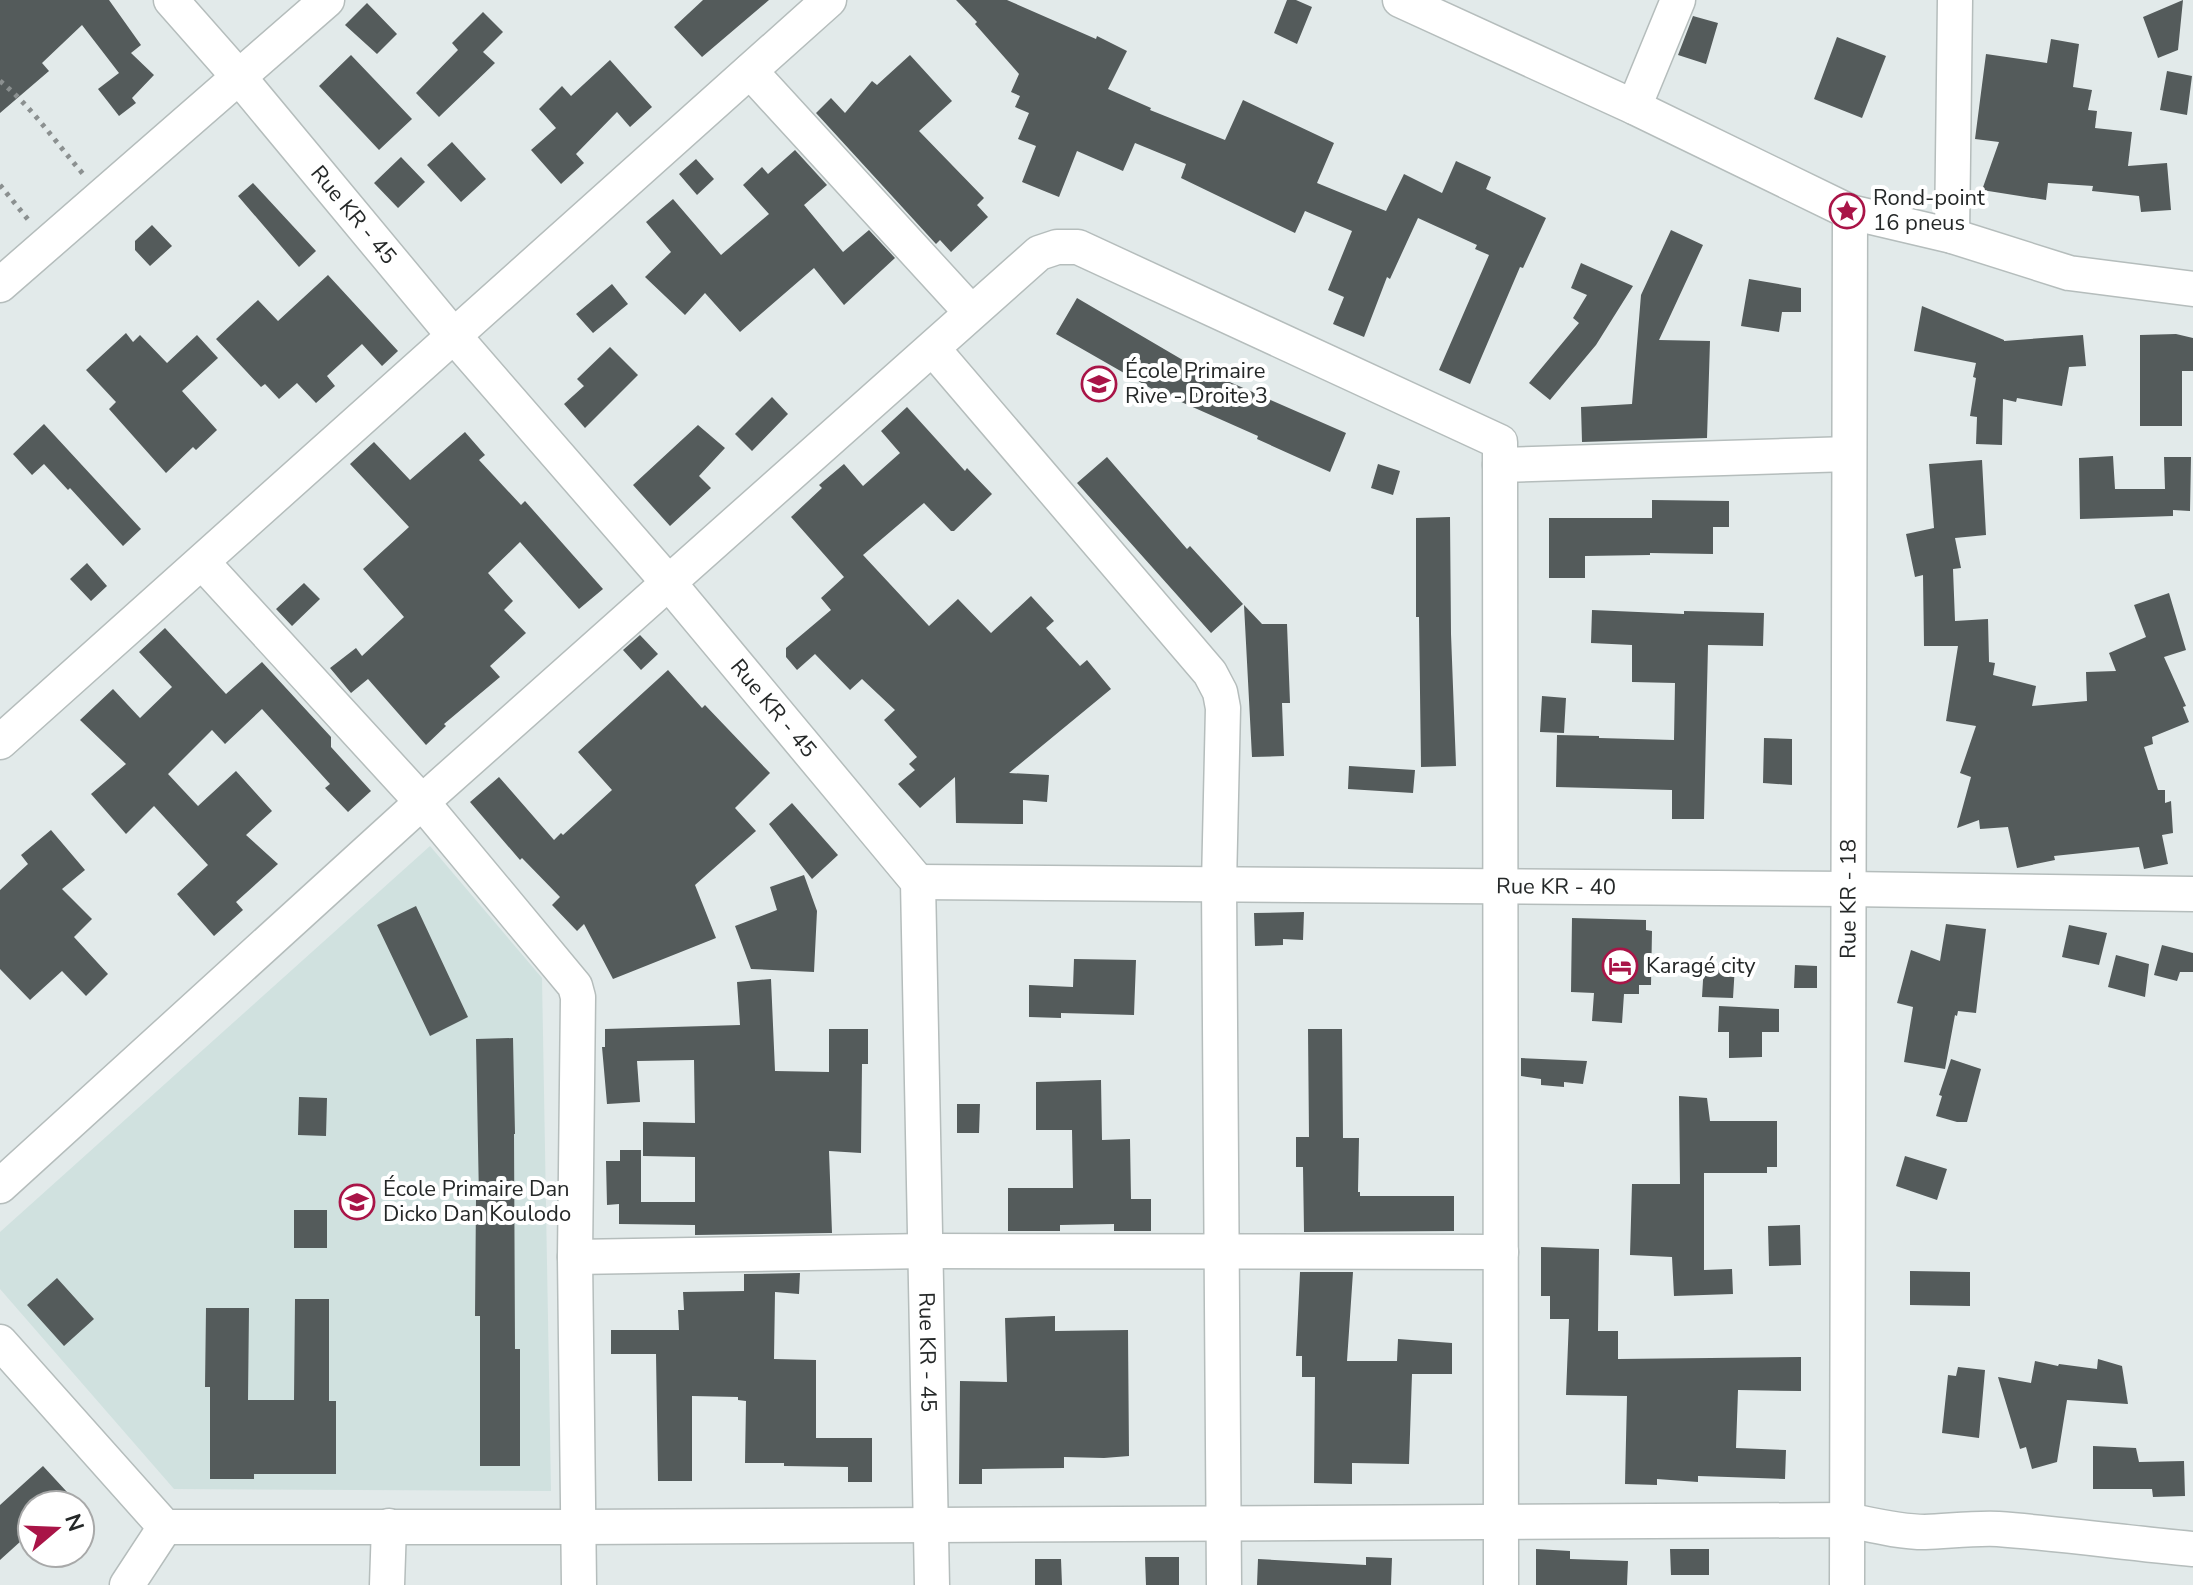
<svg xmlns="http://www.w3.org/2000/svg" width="2193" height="1585" font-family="'Nunito Sans',sans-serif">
	<rect width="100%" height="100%" fill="#e2eaea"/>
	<path fill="#d0e1df" d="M430,846L542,978L551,1491L174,1489L0,1289V1232Z"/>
	<path fill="#545b5b" d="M0,0H109L141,45L131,53L154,75L132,98L136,103L119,116L98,89L119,73L82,25L42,63L49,71L0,113Z
		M703,0H769L702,57L674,27Z
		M956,0H1007L1096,39L1097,36L1127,51L1108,89L1151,108L1150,110L1225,140L1243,100L1334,143L1317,183L1366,203L1386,211L1404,174L1442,193L1456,161L1491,177L1486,189L1546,218L1523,268L1520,267L1470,384L1439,370L1489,255L1475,249L1477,245L1418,218L1390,279L1387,277L1364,337L1333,324L1344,297L1328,290L1352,231L1305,211L1295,233L1181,178L1186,164L1135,143L1123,171L1077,151L1059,197L1022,182L1036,146L1018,139L1029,113L1015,107L1020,96L1011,92L1019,74L975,24L977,22Z
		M1287,0H1296L1312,7L1297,44L1274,33Z
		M2183,0L2178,50L2158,58L2143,17Z
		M367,3L397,34L377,54L345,25Z
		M483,12L503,32L483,52L495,63L439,117L416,93L458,50L452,43Z
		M1693,16L1718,23L1706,64L1678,55Z
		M1837,37L1886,56L1862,118L1814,99Z
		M2051,39L2079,44L2073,87L2092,90L2088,110L2097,111L2095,128L2132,132L2128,166L2167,163L2171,210L2141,212L2139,196L2092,191L2093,186L2048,183L2046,200L1982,190L1999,142L1975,139L1986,54L2047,63Z
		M351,55L412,119L379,150L319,86Z
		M910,55L952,101L919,131L984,198L977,205L988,217L951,252L940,240L936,244L816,113L831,98L845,113L872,81L877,85Z
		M610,60L652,107L630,127L617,112L576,154L584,163L561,184L531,150L556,128L539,109L562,86L571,96Z
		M2167,71L2192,76L2187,115L2160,110Z
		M452,142L486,179L461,202L427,165Z
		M795,150L827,185L804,205L843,252L869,230L895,258L844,305L814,268L740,332L705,293L685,315L645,277L671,252L646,222L673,199L721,255L769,214L743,185L762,167L768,174Z
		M401,157L425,182L398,208L374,183Z
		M696,159L714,179L697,195L679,174Z
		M253,183L316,251L299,267L238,196Z
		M152,225L172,246L150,266L135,250V241Z
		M1671,230L1703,245L1659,340L1710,341L1707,438L1582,442L1581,407L1632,404L1641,295Z
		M1581,263L1633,286L1596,345L1550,400L1529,383L1579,323L1573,318L1587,295L1571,288Z
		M328,275L398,351L382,366L362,344L327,376L335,386L316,403L297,383L279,399L265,384L261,387L216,339L258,300L278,321Z
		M1749,279L1801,288V312H1782L1779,332L1741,326Z
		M612,284L628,304L593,333L576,314Z
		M1077,298L1193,366L1346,433L1330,472L1257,439L1258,436L1152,389L1056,334Z
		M1922,306L2004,340V341L2083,335L2086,366L2069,367L2062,406L2017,398L2016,402L2003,399L2002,445L1976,444L1977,417L1970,416L1976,378L1973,377L1976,363L1914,351Z
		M126,333L133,342L140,335L167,363L197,335L218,358L182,391L217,430L196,450L193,447L166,473L109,409L116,402L86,370Z
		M2176,334L2193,338V371H2182V426H2140V335Z
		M610,347L638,375L585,428L564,404L584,386L577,379Z
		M772,397L788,414L752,451L735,434Z
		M907,407L965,471L967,468L992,494L954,531H951L924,503L863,555L929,626L958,599L991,633L1031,596L1054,621L1046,628L1080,666L1087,660L1111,689L1009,773L1049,775L1047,802L1023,800V824L956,823L955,777L920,808L898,784L915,770L909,764L917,757L884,720L895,710L862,679L850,690L815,654L797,670L786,657V648L831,610L821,598L844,577L791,517L822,488L819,485L844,464L863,486L900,453L881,431Z
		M44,424L141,529L123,546L70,488L68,490L44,464L32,475L13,454Z
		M698,425L725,448L699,476L711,488L670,526L633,485Z
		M465,432L485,455L479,460L521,505L525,501L603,589L579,609L520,542L488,573L513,601L504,610L526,633L490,666L500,677L444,724L446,726L426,745L368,679L351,693L330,668L356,648L362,656L404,617L363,569L409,527L350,464L374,442L410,480Z
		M2113,456L2115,489H2165L2164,457H2191L2190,511L2173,510V516L2080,519L2079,458Z
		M1107,457L1187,549L1190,546L1243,604L1211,633L1077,483Z
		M1982,460L1986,535L1955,538L1961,568L1953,569L1955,621L1988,619L1989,662L1995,663L1993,675L2036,686L2032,706L2087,701L2086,672L2116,671L2109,653L2146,637L2134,605L2169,593L2186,650L2164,657L2186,706L2183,707L2189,722L2152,737L2153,744L2144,747L2158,790H2165V803L2171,801L2173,833L2162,835L2168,864L2144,869L2139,847L2054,856L2055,860L2017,868L2008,827L1980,829L1979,820L1957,828L1971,777L1960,773L1976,726L1946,721L1958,646H1924L1923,575L1915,577L1906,534L1934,528L1929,464Z
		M1378,464L1400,471L1393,495L1371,488Z
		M1652,500L1729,501V527H1713V554L1650,553V555L1585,556V578H1549V518H1652Z
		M1450,517L1451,634L1456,766L1421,767L1419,617H1416V518Z
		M87,563L107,586L91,601L70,579Z
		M304,583L320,599L292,626L276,609Z
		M1244,605L1262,624H1287L1290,703H1282L1284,756L1252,757Z
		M1592,610L1684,614V611L1764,613L1763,646L1708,645L1704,819H1672V790L1556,787L1557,735L1599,736V738L1674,740L1675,683L1632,682V645L1591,643Z
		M165,628L226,694L262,662L331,737V747L371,791L348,812L325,788L330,784L262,709L225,744L212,730L168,774L198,806L236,771L272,811L246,835L278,864L236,902L243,910L214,936L177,894L208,865L154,806L126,834L91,794L126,764L80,720L113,689L140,718L172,687L139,652Z
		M640,635L658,654L641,670L623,650Z
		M668,670L702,708L705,705L770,773L735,808L756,831L695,885L716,938L613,979L584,924L577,931L552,905L560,897L522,858L520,860L470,802L499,777L554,840L561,833L563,835L612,790L578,752Z
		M1542,696L1566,698L1564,733L1540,732Z
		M1764,738L1792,739V785L1763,783Z
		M1349,766L1415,770L1413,793L1348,789Z
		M792,803L838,855L812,879L769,824Z
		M51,830L85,870L62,889L92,919L74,937L108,974L86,996L62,971L30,1000L0,969V890L28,864L21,855Z
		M804,875L817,911L814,972L751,969L735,926L777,910L770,887Z
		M416,906L468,1017L430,1036L377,925Z
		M1304,912L1303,940L1283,939V945L1255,946L1254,913Z
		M1572,918L1646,920V930L1652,931L1651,985H1639V994H1624L1622,1023L1592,1021L1594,993L1571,992Z
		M1946,924L1986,929L1976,1013L1958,1011L1957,1016L1955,1015L1945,1069L1904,1062L1913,1007L1897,1003L1911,950L1940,961Z
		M2069,925L2107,933L2099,965L2062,957Z
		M2162,945L2193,953V972H2180L2177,981L2154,975Z
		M2116,955L2149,964L2145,997L2108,987Z
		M1074,959L1136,960L1134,1015L1061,1013V1018L1029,1017V985L1073,987Z
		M1704,964L1735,965L1733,998L1702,997Z
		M1795,965L1817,966V988H1794Z
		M771,979L775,1071L829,1072V1029H868V1064H862L861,1153L829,1151L832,1233L695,1235V1225L619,1224V1204L607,1205L606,1161H620V1150H641V1202H695V1157L643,1156V1122L695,1123L694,1060L637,1061L640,1102L607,1104L602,1047H605V1029L740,1025L737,982Z
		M1719,1006L1779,1009V1032H1762V1057L1729,1058V1032H1718Z
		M1308,1029H1342L1343,1138H1359L1358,1192H1360V1196H1454V1231L1304,1232L1303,1167H1296V1137H1309Z
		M513,1038L515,1134H514L515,1349H520V1466H480V1316H475L476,1199H479L476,1039Z
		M1521,1058L1587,1061L1583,1084L1564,1082V1087L1541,1085V1079L1521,1076Z
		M1951,1059L1981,1069L1967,1122H1957L1936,1116L1942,1096L1939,1095Z
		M1101,1080L1102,1140L1130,1139L1131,1199H1151V1231H1114V1224L1060,1225V1231H1008V1188H1073L1072,1130H1036V1082Z
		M1679,1096L1707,1098L1710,1121H1777V1167H1767V1173H1704V1270L1732,1269L1733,1294L1674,1296L1672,1257L1630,1255L1632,1184H1680Z
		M299,1097L327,1098L326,1136L298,1135Z
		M957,1104H980L979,1133H957Z
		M1905,1156L1947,1169L1937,1200L1896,1186Z
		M294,1210H327V1248H294Z
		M1800,1225L1801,1265L1769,1266L1768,1226Z
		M1541,1247L1599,1249L1598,1331H1618V1359L1801,1357V1391L1738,1390L1736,1448L1786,1450L1785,1479L1698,1476V1482L1657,1479V1485L1625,1484L1627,1396L1566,1395L1569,1319H1550V1296H1541Z
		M1910,1271L1970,1272V1306L1910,1305Z
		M1300,1272H1353L1347,1361H1397L1398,1339L1452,1343V1374H1412L1409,1464L1352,1463V1484L1314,1483L1315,1377H1302V1356H1296Z
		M800,1273L799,1294L775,1292L774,1359L816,1360V1438H872V1482H848V1467L784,1466V1463H745L746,1401L738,1400V1397L692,1396V1481H658L656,1354H611V1330H679L678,1310H684L683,1292L744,1291V1274Z
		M57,1278L94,1319L64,1346L27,1305Z
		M295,1299H329V1401H336V1474H254V1479H210V1387H205L206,1308H249L248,1400H294Z
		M1055,1316V1331L1128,1330L1129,1456L1104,1458L1064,1457V1468L982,1469V1484H959L960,1381L1007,1382L1005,1318Z
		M2098,1359L2122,1366L2128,1404L2067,1400L2057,1462L2032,1469L2026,1447L2020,1449L1998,1377L2031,1383L2035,1361L2058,1366L2059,1364L2097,1369Z
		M1958,1367L1985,1370L1979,1438L1942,1433L1948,1375L1956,1376Z
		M2093,1446L2136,1448L2139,1462L2184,1461L2185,1496L2153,1497L2152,1489H2093Z
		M43,1466L79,1505H32V1531L0,1560V1505Z
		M1536,1549L1570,1551V1559L1628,1561L1627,1585H1536Z
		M1670,1549H1709V1575H1671Z
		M1145,1557H1179V1585H1146Z
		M1366,1557L1392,1558L1391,1585H1257L1258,1559L1366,1565Z
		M1035,1559H1061L1062,1585H1035Z"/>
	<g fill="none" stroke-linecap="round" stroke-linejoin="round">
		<g stroke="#b5bdbc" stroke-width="37">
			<g id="minor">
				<path id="s1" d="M171,0L238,76L454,336L668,582L918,882L932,1585"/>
				<path d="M1400,0L1634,107L1850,212L1952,236L2069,273L2193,289"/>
				<path d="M750,71L971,312"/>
				<path d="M1634,107L1678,0"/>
				<path d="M1952,236L1955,0"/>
				<path d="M0,285L327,0"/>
				<path d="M933,349L1210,673L1220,692L1223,708L1219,884L1224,1585"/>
				<path d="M1500,465L1849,454"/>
				<path d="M202,562L422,802L575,986L578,997L575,1257L579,1585"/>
				<path d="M0,742L829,0"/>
				<path id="s2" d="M918,882L1848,889L2193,894"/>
				<path d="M0,1186L422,802L1039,253L1057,247H1078L1500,442L1501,1585"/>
				<path d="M575,1257L927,1251L1501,1252"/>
				<path d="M0,1342L165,1527H578L1847,1520C1872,1525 1899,1532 1925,1532C1950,1531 1974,1528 1998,1529C2064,1534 2128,1543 2193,1549"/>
				<path d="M127,1585L165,1527"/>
				<path d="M387,1585L389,1526"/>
				<path id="s3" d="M1847,1585L1850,212"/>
			</g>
		</g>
		<path stroke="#8b9090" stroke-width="5" stroke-dasharray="4 6" stroke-linecap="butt" d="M0,81C33,108 56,143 84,175
			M0,185L30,222"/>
		<use href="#minor" stroke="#fff" stroke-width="34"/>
	</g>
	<defs>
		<g id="sight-ring" transform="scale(1.8)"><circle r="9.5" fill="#fff" stroke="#a91447" stroke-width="1.5"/><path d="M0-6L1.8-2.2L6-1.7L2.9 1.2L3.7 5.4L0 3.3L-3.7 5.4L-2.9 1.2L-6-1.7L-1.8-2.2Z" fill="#a91447"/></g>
		<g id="school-ring" transform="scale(1.8)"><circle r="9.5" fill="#fff" stroke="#a91447" stroke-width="1.5"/><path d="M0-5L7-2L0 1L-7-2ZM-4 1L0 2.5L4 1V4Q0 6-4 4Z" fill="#a91447"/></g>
		<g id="hotel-ring" transform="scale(1.8)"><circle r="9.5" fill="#fff" stroke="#a91447" stroke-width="1.5"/><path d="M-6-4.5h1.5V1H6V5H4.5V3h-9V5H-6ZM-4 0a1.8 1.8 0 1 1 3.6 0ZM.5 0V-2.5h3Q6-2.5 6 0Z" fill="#a91447"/></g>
	</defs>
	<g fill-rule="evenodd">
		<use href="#sight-ring" x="1847" y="211"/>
		<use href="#school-ring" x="1099" y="384"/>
		<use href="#hotel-ring" x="1620" y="966"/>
		<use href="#school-ring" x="357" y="1202"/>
	</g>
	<g text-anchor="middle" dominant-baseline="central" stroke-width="8" stroke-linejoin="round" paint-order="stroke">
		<g font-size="22" fill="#252828" stroke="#fff" text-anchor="start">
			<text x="1873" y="198">Rond-point<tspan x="1873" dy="25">16 pneus</tspan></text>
			<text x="1125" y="371">École Primaire<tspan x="1125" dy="25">Rive - Droite 3</tspan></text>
			<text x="1646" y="966">Karagé city</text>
			<text x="383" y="1189">École Primaire Dan<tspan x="383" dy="25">Dicko Dan Koulodo</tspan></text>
		</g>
		<g font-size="22" fill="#252828" stroke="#fff">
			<text stroke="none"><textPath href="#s1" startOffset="282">Rue KR - 45</textPath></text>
			<text stroke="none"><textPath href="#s1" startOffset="930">Rue KR - 45</textPath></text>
			<text stroke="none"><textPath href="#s2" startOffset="638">Rue KR - 40</textPath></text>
			<text stroke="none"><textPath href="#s3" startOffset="686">Rue KR - 18</textPath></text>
			<text stroke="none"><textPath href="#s1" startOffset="1626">Rue KR - 45</textPath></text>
		</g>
	</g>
	<g transform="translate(56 1529) rotate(71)"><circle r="38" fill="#ffffff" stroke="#a8a9a9" stroke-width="2"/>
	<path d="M0-6L14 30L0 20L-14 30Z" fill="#a91447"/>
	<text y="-12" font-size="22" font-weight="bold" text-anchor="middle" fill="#252828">N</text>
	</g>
</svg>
